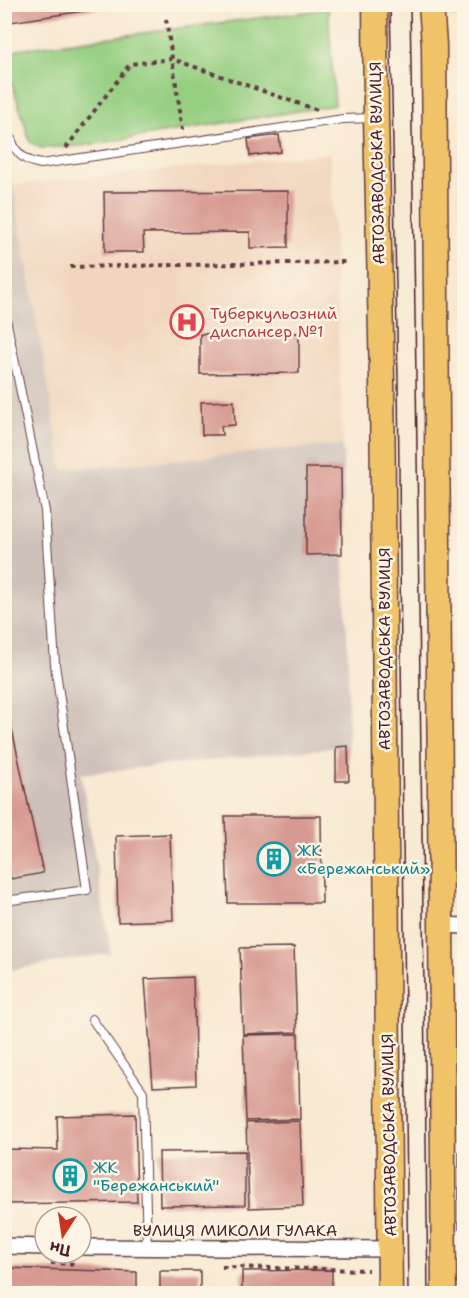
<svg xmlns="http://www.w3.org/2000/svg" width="469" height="1298" font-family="'Shantell Sans',sans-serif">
	<rect width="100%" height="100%" fill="#fcf5e5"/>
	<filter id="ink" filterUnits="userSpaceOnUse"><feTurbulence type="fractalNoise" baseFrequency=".0167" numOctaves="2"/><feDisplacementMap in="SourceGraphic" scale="12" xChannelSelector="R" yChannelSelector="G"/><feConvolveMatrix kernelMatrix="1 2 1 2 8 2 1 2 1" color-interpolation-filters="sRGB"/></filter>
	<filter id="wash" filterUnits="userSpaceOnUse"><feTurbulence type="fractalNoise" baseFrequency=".008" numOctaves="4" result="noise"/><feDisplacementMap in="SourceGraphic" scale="24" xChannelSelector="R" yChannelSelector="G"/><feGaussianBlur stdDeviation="1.35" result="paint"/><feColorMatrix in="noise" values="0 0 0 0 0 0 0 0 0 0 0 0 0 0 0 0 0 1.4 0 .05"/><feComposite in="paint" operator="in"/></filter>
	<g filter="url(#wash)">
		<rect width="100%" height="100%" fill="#f8e9d2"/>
		<path fill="#f1d5bd" d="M330,153L343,444L63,470L13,185Z"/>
		<path fill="#cec1ba" d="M4,148L13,185L63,470L343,444L344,566L348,659V746L81,774L111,953L5,971Z"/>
		<path fill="#96cf82" stroke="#707756" stroke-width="1.5" d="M328,9L335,105L82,146L41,148L30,142L5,60L19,49Z"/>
		<g id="blocks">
			<path fill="#d79a92" d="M4,4H117V6L4,23Z
				M279,135L281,152L250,156L248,139Z
				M288,191V247L250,248V232L143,233L144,252H105L104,192Z
				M299,333V373L200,374V334Z
				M234,401L235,425L221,426L222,435H202L201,402Z
				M306,468H341L342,554L306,555Z
				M4,692L43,873L11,879L4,846Z
				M348,746L349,781H336V747Z
				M225,816H321L322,903H228Z
				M170,834L173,920L118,922L116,836Z
				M294,947L297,1032L243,1034L240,948Z
				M193,977L196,1085L153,1087L145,979Z
				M298,1034L300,1119L246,1121L243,1035Z
				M135,1114L137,1202L4,1204V1149L58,1150L57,1116Z
				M300,1121L303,1206L249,1208L246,1123Z
				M245,1151V1205L160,1206L159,1152Z
				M459,1152H464V1229H459Z
				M4,1268L137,1272V1294H4Z
				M332,1270V1294H242V1271Z
				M160,1271H200V1294H160Z"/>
		</g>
	</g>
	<g filter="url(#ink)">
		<use href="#blocks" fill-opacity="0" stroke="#643d44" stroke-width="1.5"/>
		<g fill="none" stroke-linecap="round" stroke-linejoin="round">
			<g stroke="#643d44" stroke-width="10">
				<path id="service" d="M4,113C11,138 11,159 41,164L343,119L372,118
					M4,309L45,511L55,664L87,890L4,901
					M92,1019L143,1092L147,1249"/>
			</g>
			<g stroke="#643d44" stroke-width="18">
				<path id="minor" d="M431,5L464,7
					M441,925L464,926
					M4,1246L45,1247
					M81,1247L390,1249"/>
			</g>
			<g stroke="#643d44" stroke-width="27">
				<path id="primary" d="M375,4L376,117L382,380L390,1294
					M431,4L434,45L444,1294"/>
			</g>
			<path stroke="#643d44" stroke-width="4" stroke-dasharray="4.5 4.5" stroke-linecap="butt" d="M166,19L183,130
				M66,148L130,64L172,59L317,110
				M70,267L345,262
				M460,521L464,511
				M51,1263L77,1264
				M222,1267L368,1270"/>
			<use href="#service" stroke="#fff" stroke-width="8"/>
			<use href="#minor" stroke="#fff" stroke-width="15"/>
			<use href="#primary" stroke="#f0c369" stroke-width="24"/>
			<path stroke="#4a1f2b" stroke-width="1.5" d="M390,4L398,380L408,1294
				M410,4L416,376L428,1294"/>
		</g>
	</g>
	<defs>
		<g id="hospital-ring" transform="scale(1.725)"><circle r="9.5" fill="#fcf5e5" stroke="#e0444e" stroke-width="1.5"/><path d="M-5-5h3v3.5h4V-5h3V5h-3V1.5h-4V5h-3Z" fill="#e0444e"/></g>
		<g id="building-ring" transform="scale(1.725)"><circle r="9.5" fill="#fcf5e5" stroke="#0f9aa8" stroke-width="1.5"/><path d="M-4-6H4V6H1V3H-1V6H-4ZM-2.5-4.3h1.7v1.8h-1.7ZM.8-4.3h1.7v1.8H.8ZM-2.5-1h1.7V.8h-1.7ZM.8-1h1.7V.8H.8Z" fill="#0f9aa8"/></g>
	</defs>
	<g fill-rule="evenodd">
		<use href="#hospital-ring" x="187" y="322"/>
		<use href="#building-ring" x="274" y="859"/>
		<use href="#building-ring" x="70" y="1176"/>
	</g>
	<g text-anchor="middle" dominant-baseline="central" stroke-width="5" stroke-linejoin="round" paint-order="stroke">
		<g font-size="16" fill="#4a1f2b" stroke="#fcf5e5">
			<text transform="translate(377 163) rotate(-91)">АВТОЗАВОДСЬКА ВУЛИЦЯ</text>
			<text transform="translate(384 649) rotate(-90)">АВТОЗАВОДСЬКА ВУЛИЦЯ</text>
			<text transform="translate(389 1135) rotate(-91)">АВТОЗАВОДСЬКА ВУЛИЦЯ</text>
			<text x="235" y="1230">ВУЛИЦЯ МИКОЛИ ГУЛАКА</text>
		</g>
		<g font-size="16" fill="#be3a42" stroke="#fcf5e5" text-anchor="start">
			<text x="210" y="313">Туберкульозний<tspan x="210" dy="18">диспансер №1</tspan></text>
		</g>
		<g font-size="16" fill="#0d838f" stroke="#fcf5e5" text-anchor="start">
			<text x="297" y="850">ЖК<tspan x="297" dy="18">«Бережанський»</tspan></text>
			<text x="93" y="1167">ЖК<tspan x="93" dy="18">"Бережанський"</tspan></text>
		</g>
	</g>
	<rect width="469" height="1298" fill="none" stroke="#fcf5e5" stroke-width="24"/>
	<g transform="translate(63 1235) rotate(192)"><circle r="28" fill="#fcf5e5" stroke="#b59f9b" stroke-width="1.5"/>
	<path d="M0-4.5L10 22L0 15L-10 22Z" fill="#c8321e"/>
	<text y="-9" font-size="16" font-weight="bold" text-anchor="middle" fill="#4a1f2b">Пн</text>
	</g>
</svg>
